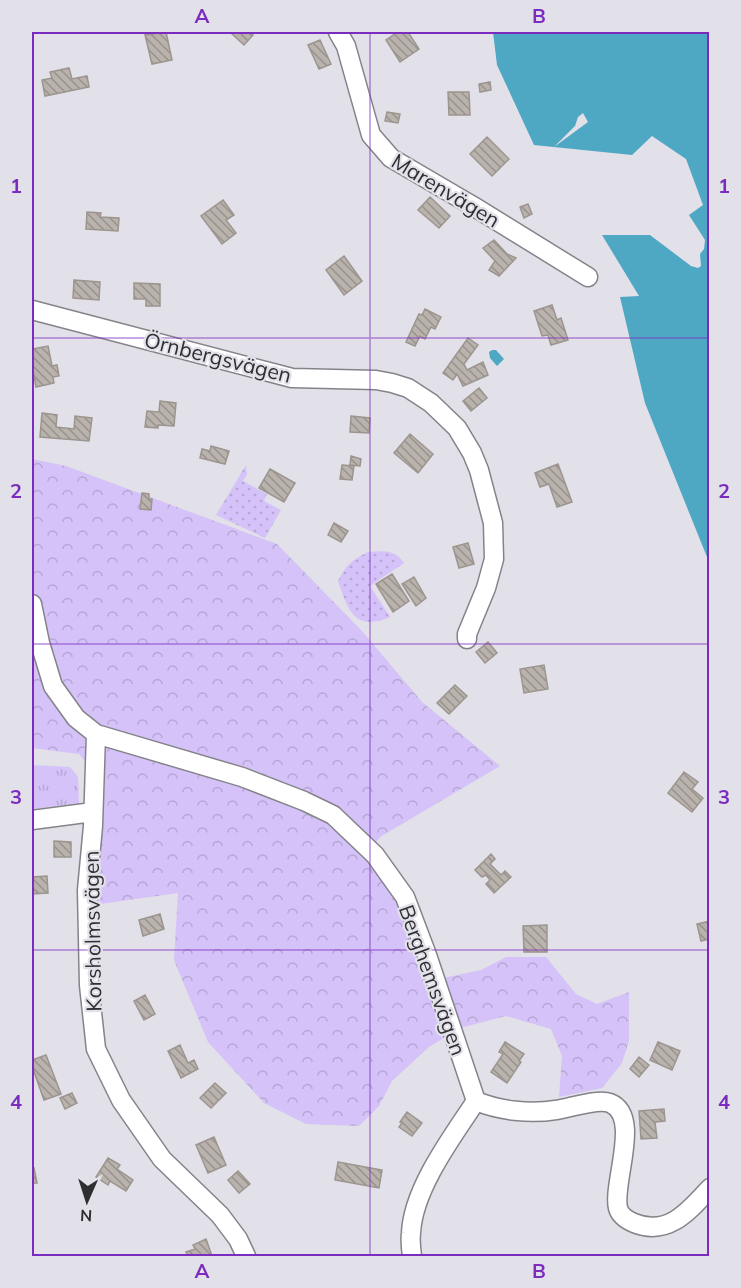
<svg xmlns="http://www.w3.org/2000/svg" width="741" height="1288" font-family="Mulish,sans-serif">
	<defs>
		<pattern id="grass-dots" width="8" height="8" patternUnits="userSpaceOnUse" patternTransform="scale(1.5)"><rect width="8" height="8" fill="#d4c2f8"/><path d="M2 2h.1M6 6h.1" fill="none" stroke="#b6a7d5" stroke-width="1.8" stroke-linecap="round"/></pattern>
		<pattern id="forest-crowns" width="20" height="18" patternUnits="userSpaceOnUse" patternTransform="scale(1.5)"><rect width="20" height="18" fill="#d4c2f8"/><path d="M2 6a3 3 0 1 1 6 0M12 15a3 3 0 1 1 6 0" fill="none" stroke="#b6a7d5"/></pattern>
		<pattern id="park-tufts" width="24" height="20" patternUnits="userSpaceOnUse" patternTransform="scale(1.5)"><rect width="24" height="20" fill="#d4c2f8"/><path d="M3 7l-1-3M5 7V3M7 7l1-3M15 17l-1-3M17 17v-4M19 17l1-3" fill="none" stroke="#b6a7d5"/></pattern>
		<pattern id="building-back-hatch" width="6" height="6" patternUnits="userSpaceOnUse" patternTransform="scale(1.5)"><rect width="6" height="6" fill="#bab3ad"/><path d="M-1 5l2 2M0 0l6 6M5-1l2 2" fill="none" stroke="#98928d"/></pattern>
	</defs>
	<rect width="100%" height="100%" fill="#e2e0e8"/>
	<path fill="url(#grass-dots)" d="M246,465L247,474L243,481L267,494L264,501L281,510L265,538L216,515Z
		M368,552C383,551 395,549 404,563L370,586L390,617C354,632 348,610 338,581C345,566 353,559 368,552Z"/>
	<path fill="url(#forest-crowns)" d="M32,459L66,466L277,544L362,631L422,702L500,766L380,837L365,858L397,897L416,954L429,981L481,970L506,957H546L576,994L597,1004L629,992V1041L622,1063L602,1088L559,1097L562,1056L551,1029L506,1016L460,1028L429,1047L392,1081L379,1106L359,1126L306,1124L264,1103L208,1042L174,960L178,893L93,905C92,865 103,825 105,785L79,754L32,748Z"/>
	<path fill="url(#park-tufts)" d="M32,765L70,767L78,777L79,803L32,809Z"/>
	<path fill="#4ea8c3" d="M493,32H709V562L645,403L620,297L639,296L602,235H650L691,266L698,268L701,266L700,254L704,249L705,240L689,215L703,205L686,159L652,136L632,155L534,145L497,65Z
		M492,350H496L504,359L497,366L490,358L489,352Z"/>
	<path fill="#e2e0e8" d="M583,113L588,122L554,147L575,126L578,117Z"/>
	<path fill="url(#building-back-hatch)" stroke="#9c958f" stroke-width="1.5" d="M166,32L172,60L152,64L145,35Z
		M230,32H250L253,35L244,45Z
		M398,32H408L419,49L400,62L386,40Z
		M320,40L331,64L319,69L308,45Z
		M69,68L72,79L87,76L89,87L45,96L42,80L52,78L50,72Z
		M490,82L491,90L480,92L479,84Z
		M448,92H469L470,115H449Z
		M387,112L400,114L398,123L385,121Z
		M487,137L509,159L492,176L470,154Z
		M430,197L450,216L439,228L418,210Z
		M223,200L234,215L226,220L236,233L222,244L201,216Z
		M528,204L532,214L524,218L520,207Z
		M87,212L101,213L100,217L119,218L118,231L86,229Z
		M494,240L507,254L516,258L499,276L489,270L495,261L483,248Z
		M344,256L362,281L344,295L326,270Z
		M74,280L100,282L99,300L73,298Z
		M134,283L160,284V306H146V299H134Z
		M552,305L557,320L561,318L568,340L551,345L548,335L542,336L534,311Z
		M425,309L441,317L435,329L431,327L425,339L420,336L415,346L406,342L419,314L422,315Z
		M468,338L478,345L464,364L467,370L483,362L488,375L463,386L457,374L453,380L443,373Z
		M48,346L52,366L57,365L59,376L53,377L54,383L36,387L32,365V349Z
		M479,388L487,398L471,411L463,401Z
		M160,401L176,403L174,426L158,425V428L145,427L147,411L159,412Z
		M42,413L57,415L56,427L74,429L75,416L92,418L89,441L40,437Z
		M351,416L370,418L369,433L350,432Z
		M410,434L433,454L418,473L394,453Z
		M211,446L229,451L225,464L200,458L202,449L210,451Z
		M351,456L361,459L360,466L350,465Z
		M558,464L572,502L557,507L549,484L540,487L535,473Z
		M342,465L354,466L352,480L340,479Z
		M270,469L295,483L284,502L259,488Z
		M142,493L149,494V499H152L151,510L140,509Z
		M334,523L348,531L341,542L328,535Z
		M468,543L474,564L459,568L453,547Z
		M392,574L409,601L393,612L376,584Z
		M414,577L426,598L416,606L402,584Z
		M488,642L497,653L485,663L476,652Z
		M544,665L548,689L524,693L520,669Z
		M455,685L467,696L449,714L437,703Z
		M684,772L698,782L692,789L703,798L692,812L668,793Z
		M54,841L71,842V857H54Z
		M491,854L495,859L490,864L501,875L505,871L511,877L494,893L486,884L490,880L486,875L482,877L475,870Z
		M47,876L48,893L32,894V877Z
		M160,914L164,929L143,936L139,920Z
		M710,921V939L701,941L697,924Z
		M547,925V952H524L523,926Z
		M145,995L155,1014L144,1020L134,1001Z
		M505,1042L524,1054L519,1061L521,1062L507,1083L491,1072L503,1054L499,1052Z
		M658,1042L680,1051L672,1070L650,1060Z
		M180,1045L188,1063L194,1060L198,1069L181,1078L168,1051Z
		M46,1055L61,1094L44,1100L32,1066V1060Z
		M639,1057L649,1065L639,1077L630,1069Z
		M215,1083L226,1093L211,1108L200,1098Z
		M72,1093L77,1103L65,1109L60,1098Z
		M664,1109L665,1121L655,1122L657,1138L641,1139L639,1111Z
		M407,1112L422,1123L412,1136L399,1127L402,1123L400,1122Z
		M214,1137L226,1165L208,1173L196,1145Z
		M108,1158L120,1165L117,1169L133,1180L126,1191L110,1181L108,1185L96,1177Z
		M338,1162L382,1170L379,1188L335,1180Z
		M34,1168L37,1183H32V1169Z
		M238,1171L250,1184L239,1193L228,1180Z
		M206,1239L212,1256H188L186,1252L195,1249L193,1245Z"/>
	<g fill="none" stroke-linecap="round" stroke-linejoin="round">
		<g stroke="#85838a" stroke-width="21">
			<path id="minor" d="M338,32L346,46L371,135L391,158L473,206L588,277
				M32,310L292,378L376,380L392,383L408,388L431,403L457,428L472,453L479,470L493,523L494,559L486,588L467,634V639
				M32,604L40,643L53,686L76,718L96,734L242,777L304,801L333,815L375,855L405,897L427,955L476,1101C500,1111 530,1114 556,1110C570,1108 598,1098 610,1103C642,1116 612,1183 618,1208C620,1216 627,1220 634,1223C668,1237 689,1211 710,1188
				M96,734L93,826L87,890L89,985L96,1049L121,1100L162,1159L220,1215L238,1239L246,1256
				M32,820L93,812
				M412,1256C411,1249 410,1241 411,1233C413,1189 452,1137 476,1101"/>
		</g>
		<use href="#minor" stroke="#fff" stroke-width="18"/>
	</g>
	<path fill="none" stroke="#7b2cbf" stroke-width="1.5" stroke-opacity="0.55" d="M370,32V1256M32,338H710M32,644H710M32,950H710"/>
	<g text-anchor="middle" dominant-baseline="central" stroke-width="4.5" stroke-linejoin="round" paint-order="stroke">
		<g font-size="21" fill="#2f2e31" stroke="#e2e0e8">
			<text transform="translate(446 190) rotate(31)">Marenvägen</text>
			<text transform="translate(218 357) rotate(14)">Örnbergsvägen</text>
			<text transform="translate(92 931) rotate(-91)">Korsholmsvägen</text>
			<text transform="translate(433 980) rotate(70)">Berghemsvägen</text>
		</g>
	</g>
	<rect width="741" height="1288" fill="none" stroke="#e2e0e8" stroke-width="66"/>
	<g transform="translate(87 1201) rotate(183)" stroke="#e2e0e8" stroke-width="4.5" paint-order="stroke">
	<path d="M0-4.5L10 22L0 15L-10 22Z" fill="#2f2e31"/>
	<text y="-9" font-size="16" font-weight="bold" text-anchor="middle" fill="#2f2e31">N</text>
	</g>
	<rect x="33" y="33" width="675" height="1222" fill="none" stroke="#7b2cbf" stroke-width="2"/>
	<g font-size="20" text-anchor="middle" font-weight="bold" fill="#7b2cbf">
		<text x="202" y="23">A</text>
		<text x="539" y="23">B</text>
		<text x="16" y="193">1</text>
		<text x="724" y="193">1</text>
		<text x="16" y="498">2</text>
		<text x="724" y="498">2</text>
		<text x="16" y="804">3</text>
		<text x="724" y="804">3</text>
		<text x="16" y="1109">4</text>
		<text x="724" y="1109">4</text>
		<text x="202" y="1278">A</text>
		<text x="539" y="1278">B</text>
	</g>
</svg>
